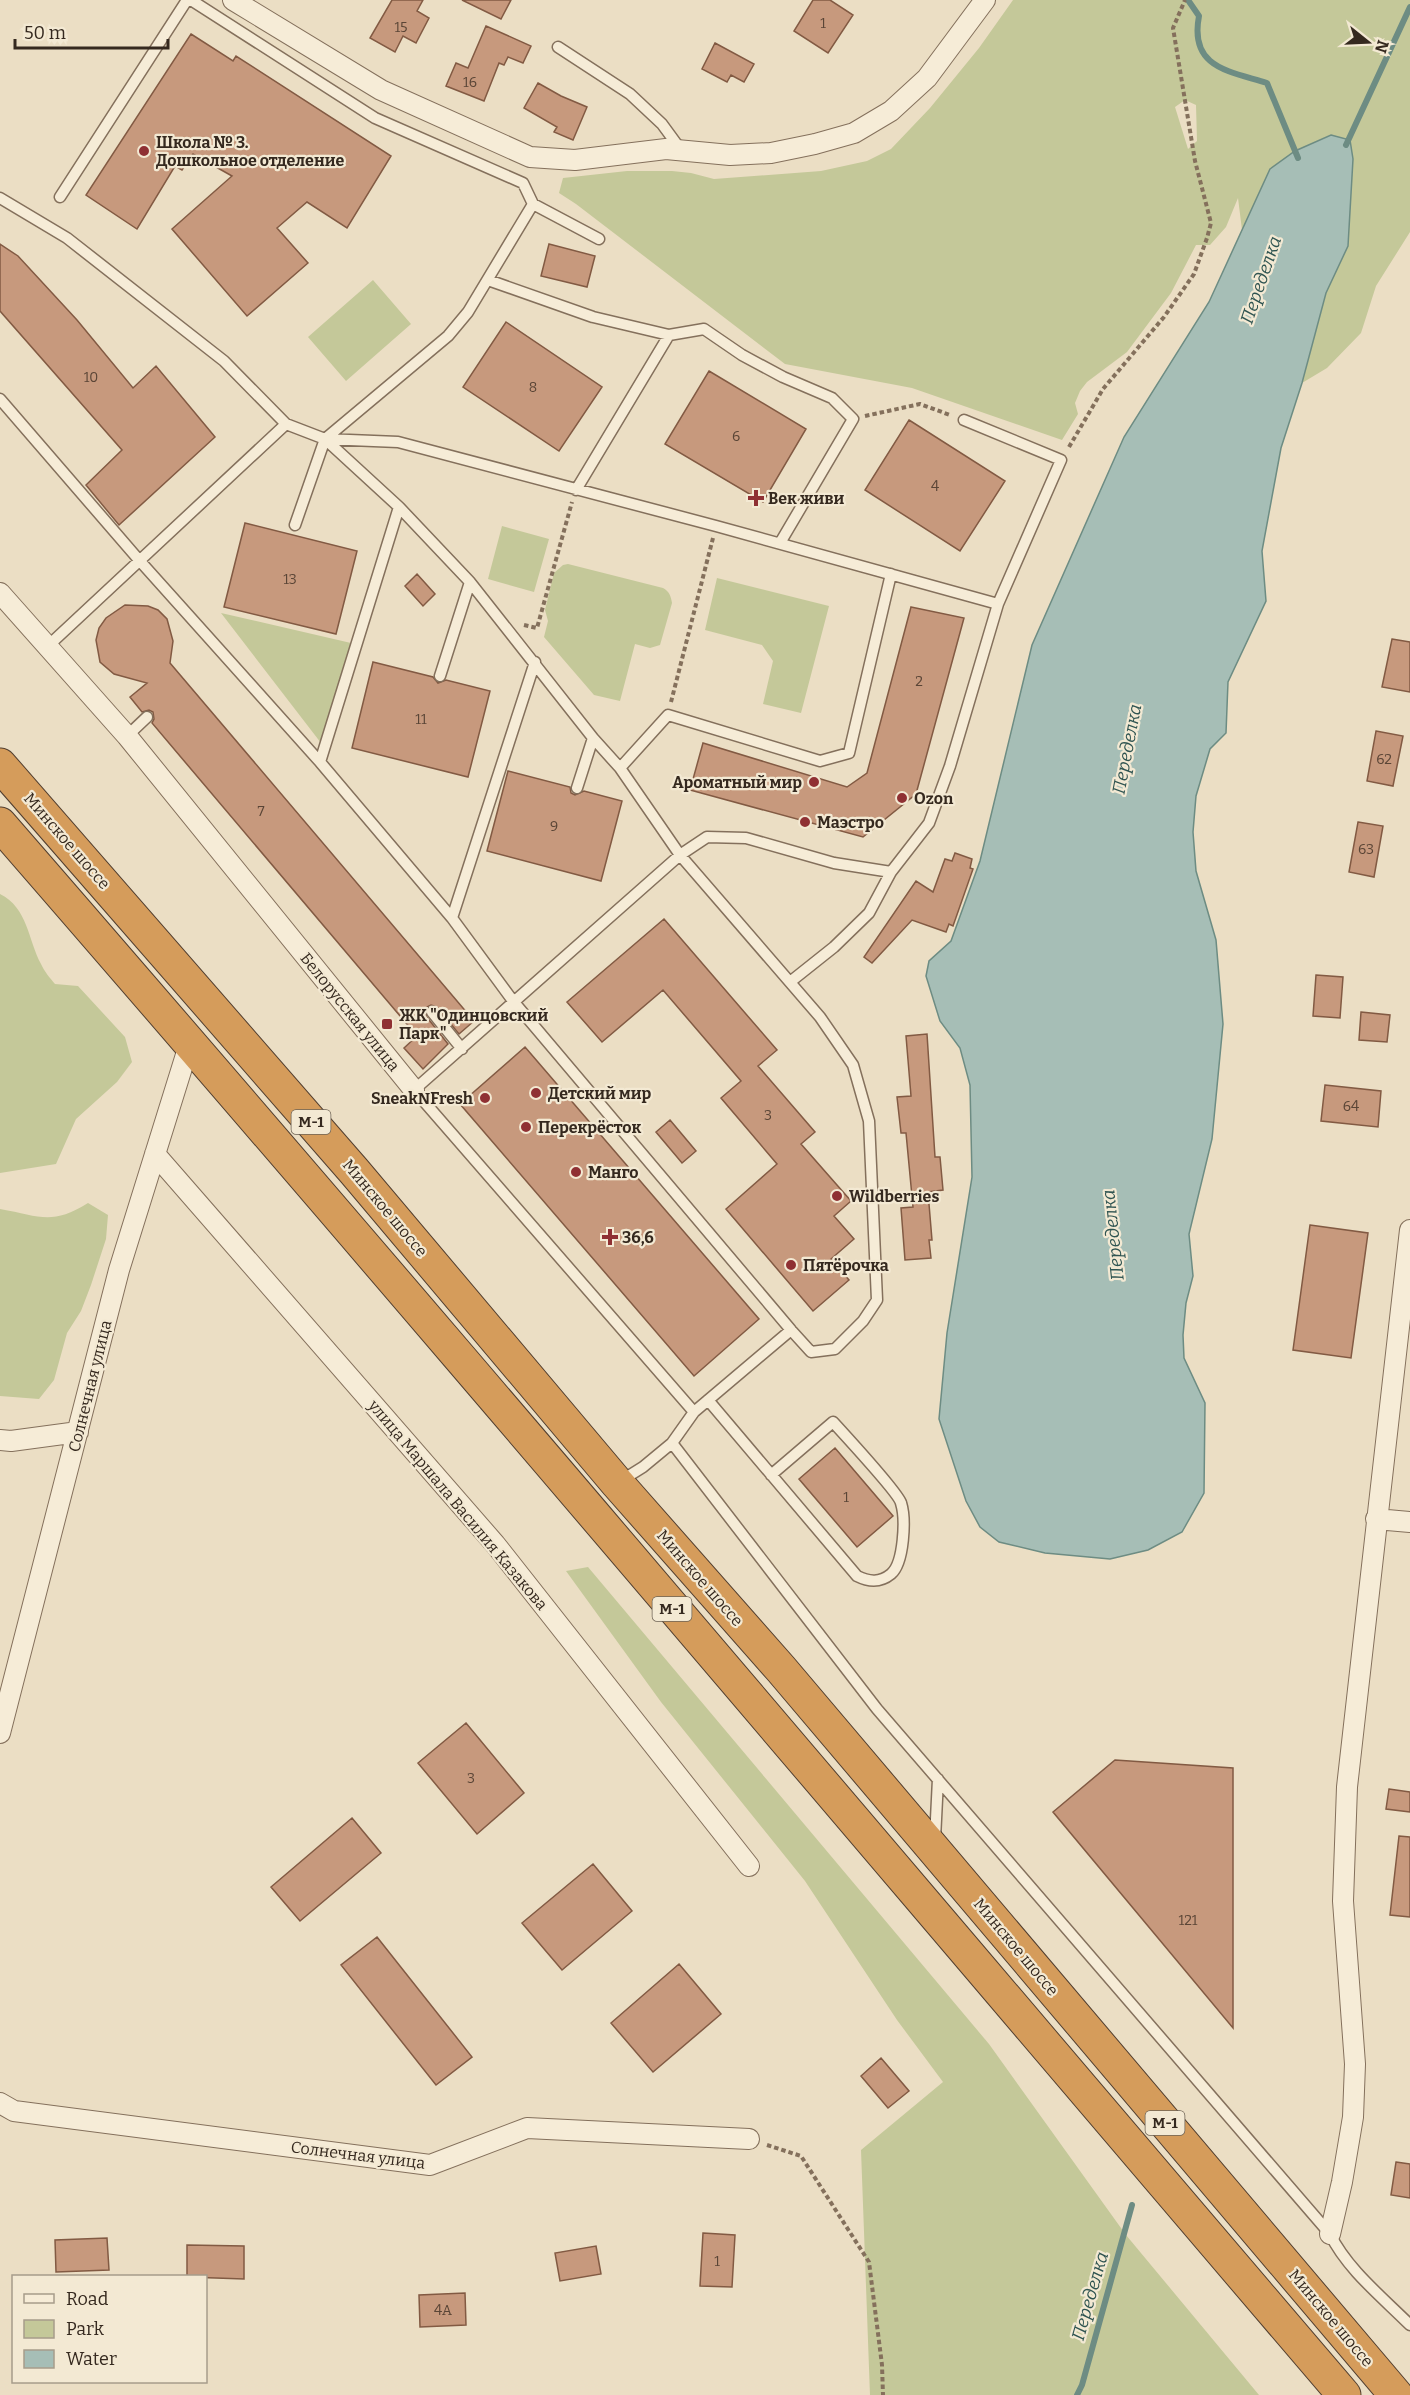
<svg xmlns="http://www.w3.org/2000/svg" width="1410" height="2395" font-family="Bitter,serif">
	<rect width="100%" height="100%" fill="#ebdec4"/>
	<path fill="#c4c899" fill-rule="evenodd" d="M1013,0H1410V232L1376,286L1361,333L1327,368L1302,383L1326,293L1348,246L1270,169L1242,230L1238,198L1226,227L1210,245H1196L1171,293L1127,352L1087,382L1080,391L1075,403L1078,414L1062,440L912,388L785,364L576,204L559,193L563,178L627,171H672L691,173L714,179L821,171L867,161L891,149L930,108L979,48ZM1185,100L1196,105L1197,141L1188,149L1175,107Z
		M373,280L411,324L346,381L308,337Z
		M502,526L549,539L534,592L488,579Z
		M568,564L663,588C669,591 671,596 672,603L660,645L650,648L635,644L620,701L594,695L544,637L548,621L545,610L554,573L563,565Z
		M717,578L829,606L801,713L763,704L773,661L762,645L705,630Z
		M221,613L351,643L321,743Z
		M0,894C28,908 28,940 41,964C44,971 50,978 55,984L78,986L125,1037L132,1062L117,1082L76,1119L56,1164L0,1173Z
		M88,1203L108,1215L106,1239L91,1285L81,1311L67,1333L54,1380L39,1399L0,1396V1209C40,1216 51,1226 88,1203Z
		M588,1567L989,2044L1126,2235L1259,2395H870L861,2150L943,2082L897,2020L805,1881L661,1702L566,1571Z"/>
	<path fill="#a6beb6" stroke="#6d8c83" stroke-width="1.5" d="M1331,135L1350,140L1353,159L1348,246L1326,293L1302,383L1281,448L1262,551L1266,601L1228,682L1226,733L1210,749L1196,796L1193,832L1196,871L1216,940L1223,1024L1212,1139L1189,1234L1193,1276L1186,1303L1183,1335L1184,1358L1205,1403L1204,1493L1182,1532L1148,1550L1110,1559L1045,1553L999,1542L980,1527L966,1501L939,1419L947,1333L972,1177L970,1085L960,1048L940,1021L926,976L929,961L951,941L980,861L1032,645L1124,437L1209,302L1270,169L1295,151Z"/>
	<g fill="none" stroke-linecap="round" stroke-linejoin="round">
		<path stroke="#6d8c83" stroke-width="6" d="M1188,0L1199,16C1189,68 1229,71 1267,83L1298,158
			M1346,145L1410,7
			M1077,2395L1082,2385L1132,2205"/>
	</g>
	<path fill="#c7997d" stroke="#825a43" stroke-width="1.5" d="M392,0H423L417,11L429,18L416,43L403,36L395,52L370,38Z
		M462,0H511L501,19Z
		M813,0H830L853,15L828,53L794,31Z
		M486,26L531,46L523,63L508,57L504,65L499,63L484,101L446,86L456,63L468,68Z
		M191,34L233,61L236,56L391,156L347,228L307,202L277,228L308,263L247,316L172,229L232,176L193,154L182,170L175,166L137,229L86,195Z
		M715,43L754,64L744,82L731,75L727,82L702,69Z
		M538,83L561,96L587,107L573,140L554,132L557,127L524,108Z
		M0,244L18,256L77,320L133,388L156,366L215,437L119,525L86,485L122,450L0,311Z
		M549,244L595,256L587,287L541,276Z
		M506,322L602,387L559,451L463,387Z
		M709,371L806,429L763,502L665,444Z
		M909,420L1005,481L960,551L865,490Z
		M245,523L357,551L336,634L224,607Z
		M417,574L435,594L423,606L405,586Z
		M125,605L148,606L158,610L167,619L173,641L170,663L474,1021L459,1034L437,1007L431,1005L427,1007L426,1016L448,1044L423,1069L404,1048L417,1036L152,723L154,719L153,712L149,710L142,712L130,697L147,683L114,674L100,662L96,640L99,628L106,618Z
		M911,607L964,618L916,794L863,837L690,790L703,743L847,787L867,773Z
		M1392,639L1410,642V692L1382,687Z
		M373,662L433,677L438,683L446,680L490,691L468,777L352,748Z
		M1376,731L1403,736L1393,786L1367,781Z
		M508,771L570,787L571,793L575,795L584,791L622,801L601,881L487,851Z
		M1358,822L1383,826L1374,877L1349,872Z
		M955,853L972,859L970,868L973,869L953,926L949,924L946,932L912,920L872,963L864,957L916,881L933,892L945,859L952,861Z
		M664,919L777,1050L758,1066L815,1132L801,1144L851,1201L834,1216L854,1239L831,1259L849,1280L813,1311L726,1209L777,1164L721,1098L741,1081L663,990L602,1042L567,1002Z
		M1316,975L1343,977L1340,1018L1313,1016Z
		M1361,1012L1390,1015L1387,1042L1359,1040Z
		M927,1034L935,1157H940L943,1190L928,1192L932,1240H929L931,1258L905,1260L901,1208L913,1207L906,1133H901L897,1097L911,1096L906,1036Z
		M525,1047L759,1319L694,1376L460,1104Z
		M1325,1085L1381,1091L1378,1127L1321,1121Z
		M670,1120L696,1151L682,1163L656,1132Z
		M1310,1225L1368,1233L1351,1358L1293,1350Z
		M835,1448L893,1516L857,1547L799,1479Z
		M466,1723L524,1793L477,1834L418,1763Z
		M1115,1760L1233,1768V2028L1053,1812Z
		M1389,1789L1410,1792V1812L1386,1809Z
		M352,1818L381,1853L300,1921L271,1887Z
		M1399,1836L1410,1837V1917L1390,1915Z
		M593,1864L632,1911L562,1970L522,1923Z
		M377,1937L472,2057L436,2085L341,1965Z
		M679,1964L721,2014L653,2072L611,2023Z
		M881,2058L909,2091L888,2108L861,2076Z
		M1396,2162L1410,2164V2198L1391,2195Z
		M703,2233L735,2235L732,2287L700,2286Z
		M107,2238L109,2270L56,2272L55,2240Z
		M187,2245L244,2246V2279L187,2277Z
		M596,2246L601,2274L560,2281L555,2253Z
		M465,2293L466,2325L420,2327L419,2295Z"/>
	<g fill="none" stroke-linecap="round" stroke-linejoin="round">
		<g stroke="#84705c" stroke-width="13">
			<path id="lane" d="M191,0L375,118L523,183L533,204L599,239
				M558,47L630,94L662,124L681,150
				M60,197L187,0
				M0,198L67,238L224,361L286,424L325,439L399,507L470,582L593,738L620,768L680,855L820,1017L853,1065L869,1121L877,1300L863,1321L835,1349L811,1352L791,1330L513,1001L452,918L320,762L139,560L0,399
				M488,280L593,317L669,335
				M325,439L398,442L716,526L998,604L1061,460L964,420
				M576,490L669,335L704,329L742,355L783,377L832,398L853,419L780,543
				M295,525L325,439L448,336L468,312L533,204
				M48,646L286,424
				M440,676L470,582
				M127,736L147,717
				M320,762L399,507
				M620,768L668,715L820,761L849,753L891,574
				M577,788L593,738
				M452,918L535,662
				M790,982L834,947L869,913L891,872
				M432,1012L462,1049
				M708,1400L857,1576C869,1582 880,1583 891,1574C904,1563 906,1519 901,1503C899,1494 844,1434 833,1422L771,1475
				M694,1412L414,1090L680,855L707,837L746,838L834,863L891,872L929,823L950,766L998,604
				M672,1443L877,1709L1330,2234C1347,2269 1382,2297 1410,2325
				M619,1482L643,1467L672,1443L694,1412L791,1330
				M935,1839L938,1779"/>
		</g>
		<g stroke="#84705c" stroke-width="22">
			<path id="street" d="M233,0L381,90L530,157L575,160L666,149L730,155L771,153L815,144L854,133L891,111L927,78L985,0
				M0,593L127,736L414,1090
				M155,1154L495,1544L749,1866
				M0,1440L11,1441L78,1432
				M1376,1519L1410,1522
				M0,1733L119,1270L190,1042
				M0,2103L14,2111L430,2165L527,2128L749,2139
				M1330,2234L1342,2182L1353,2117L1355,2064L1343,1901L1347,1787L1410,1230"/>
		</g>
		<g stroke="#523f30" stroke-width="35">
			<path id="highway" d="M0,765L354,1171L617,1483L781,1669L1396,2395
				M0,824C452,1344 896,1871 1344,2395"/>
		</g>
		<path stroke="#84705c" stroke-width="4" stroke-dasharray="4.5 3" stroke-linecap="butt" d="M865,416L920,404L950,415
			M1069,447L1103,389L1164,317L1194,274L1207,238L1211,223L1195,161L1173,28L1185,0
			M524,625L537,628L572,502
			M671,702L713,538
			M767,2145L801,2156L869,2262L882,2365L883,2395"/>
		<use href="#lane" stroke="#f6ecd7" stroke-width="10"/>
		<use href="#street" stroke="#f6ecd7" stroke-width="20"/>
		<use href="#highway" stroke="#d59c5b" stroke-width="33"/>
	</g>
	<g fill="#8f3033" stroke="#f3e9d3" stroke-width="2">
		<circle cx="144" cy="151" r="6"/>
		<path d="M753 489h6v6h6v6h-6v6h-6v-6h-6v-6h6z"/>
		<circle cx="814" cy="782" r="6"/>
		<circle cx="902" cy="798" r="6"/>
		<circle cx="805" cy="822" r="6"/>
		<rect x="381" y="1018" width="12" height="12" rx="3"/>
		<circle cx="536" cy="1093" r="6"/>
		<circle cx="485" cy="1098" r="6"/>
		<circle cx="526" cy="1127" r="6"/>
		<circle cx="576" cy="1172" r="6"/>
		<circle cx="837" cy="1196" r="6"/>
		<path d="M607 1228h6v6h6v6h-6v6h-6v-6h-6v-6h6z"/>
		<circle cx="791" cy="1265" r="6"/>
	</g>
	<g text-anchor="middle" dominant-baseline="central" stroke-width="4.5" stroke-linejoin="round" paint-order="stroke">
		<g font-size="14" fill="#5a4536">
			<text x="823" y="23">1</text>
			<text x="401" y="27">15</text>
			<text x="470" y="82">16</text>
			<text x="91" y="377">10</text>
			<text x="533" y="387">8</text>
			<text x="736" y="436">6</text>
			<text x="935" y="486">4</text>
			<text x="290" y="579">13</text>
			<text x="919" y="681">2</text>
			<text x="421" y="719">11</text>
			<text x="1384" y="759">62</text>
			<text x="261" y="811">7</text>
			<text x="554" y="826">9</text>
			<text x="1366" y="849">63</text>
			<text x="1351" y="1106">64</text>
			<text x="768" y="1115">3</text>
			<text x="846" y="1497">1</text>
			<text x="471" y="1778">3</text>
			<text x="1188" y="1920">121</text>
			<text x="717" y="2261">1</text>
			<text x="443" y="2310">4А</text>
		</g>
		<g fill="#f3e9d3" stroke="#6e6355" stroke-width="1.5">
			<rect x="291.5" y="1110" width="39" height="24" rx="4.5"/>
			<rect x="652.5" y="1597" width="39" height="24" rx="4.5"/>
			<rect x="1145.5" y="2111" width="39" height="24" rx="4.5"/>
		</g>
		<g font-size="15" font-weight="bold" fill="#35291f">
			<text x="311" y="1122">М-1</text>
			<text x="672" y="1609">М-1</text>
			<text x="1165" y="2123">М-1</text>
		</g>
		<g font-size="16" font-weight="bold" fill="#35291f" stroke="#f3e9d3" text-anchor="start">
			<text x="156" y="142">Школа № 3.<tspan x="156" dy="18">Дошкольное отделение</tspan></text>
			<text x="768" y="498">Век живи</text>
			<text x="802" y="782" text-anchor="end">Ароматный мир</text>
			<text x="914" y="798">Ozon</text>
			<text x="817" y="822">Маэстро</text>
			<text x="399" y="1015">ЖК "Одинцовский<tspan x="399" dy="18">Парк"</tspan></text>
			<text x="548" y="1093">Детский мир</text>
			<text x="473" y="1098" text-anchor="end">SneakNFresh</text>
			<text x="538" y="1127">Перекрёсток</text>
			<text x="588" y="1172">Манго</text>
			<text x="849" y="1196">Wildberries</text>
			<text x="622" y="1237">36,6</text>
			<text x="803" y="1265">Пятёрочка</text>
		</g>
		<g font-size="16" fill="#35291f" stroke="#f3e9d3">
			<text transform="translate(67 841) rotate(49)">Минское шоссе</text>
			<text transform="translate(350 1012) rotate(51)">Белорусская улица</text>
			<text transform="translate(385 1208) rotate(50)">Минское шоссе</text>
			<text transform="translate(90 1386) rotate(-76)">Солнечная улица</text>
			<text transform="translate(458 1505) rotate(50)">улица Маршала Василия Казакова</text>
			<text transform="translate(700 1578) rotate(49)">Минское шоссе</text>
			<text transform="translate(1016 1947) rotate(50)">Минское шоссе</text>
			<text transform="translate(358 2155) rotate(7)">Солнечная улица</text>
			<text transform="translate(1331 2318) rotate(50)">Минское шоссе</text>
		</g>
		<g font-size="18" font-style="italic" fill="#2f5451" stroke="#f3e9d3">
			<text transform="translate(1261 280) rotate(-71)">Переделка</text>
			<text transform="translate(1127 749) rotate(-79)">Переделка</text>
			<text transform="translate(1113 1235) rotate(-96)">Переделка</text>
			<text transform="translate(1090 2296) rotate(-74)">Переделка</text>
		</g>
	</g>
	<rect x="12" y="2275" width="195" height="108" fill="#f3e9d3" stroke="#a79c8b" stroke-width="1.5"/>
	<rect x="24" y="2294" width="30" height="9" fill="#f6ecd7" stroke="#a79c8b" stroke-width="1.5"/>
	<text x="66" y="2305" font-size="18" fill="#35291f">Road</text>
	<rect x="24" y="2320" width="30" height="18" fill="#c4c899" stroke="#a79c8b" stroke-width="1.5"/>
	<text x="66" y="2335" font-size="18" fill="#35291f">Park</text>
	<rect x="24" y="2350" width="30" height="18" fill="#a6beb6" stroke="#a79c8b" stroke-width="1.5"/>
	<text x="66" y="2365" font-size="18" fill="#35291f">Water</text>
	<g transform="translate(1368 42) rotate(108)" stroke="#f3e9d3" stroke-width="4.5" paint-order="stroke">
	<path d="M0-4.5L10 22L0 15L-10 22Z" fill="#35291f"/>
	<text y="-9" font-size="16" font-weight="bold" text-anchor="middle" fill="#35291f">N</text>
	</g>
	<path d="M15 39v9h153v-9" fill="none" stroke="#35291f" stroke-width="3"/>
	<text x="24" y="39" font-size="18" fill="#35291f" stroke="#f3e9d3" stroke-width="4.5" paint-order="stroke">50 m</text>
</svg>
